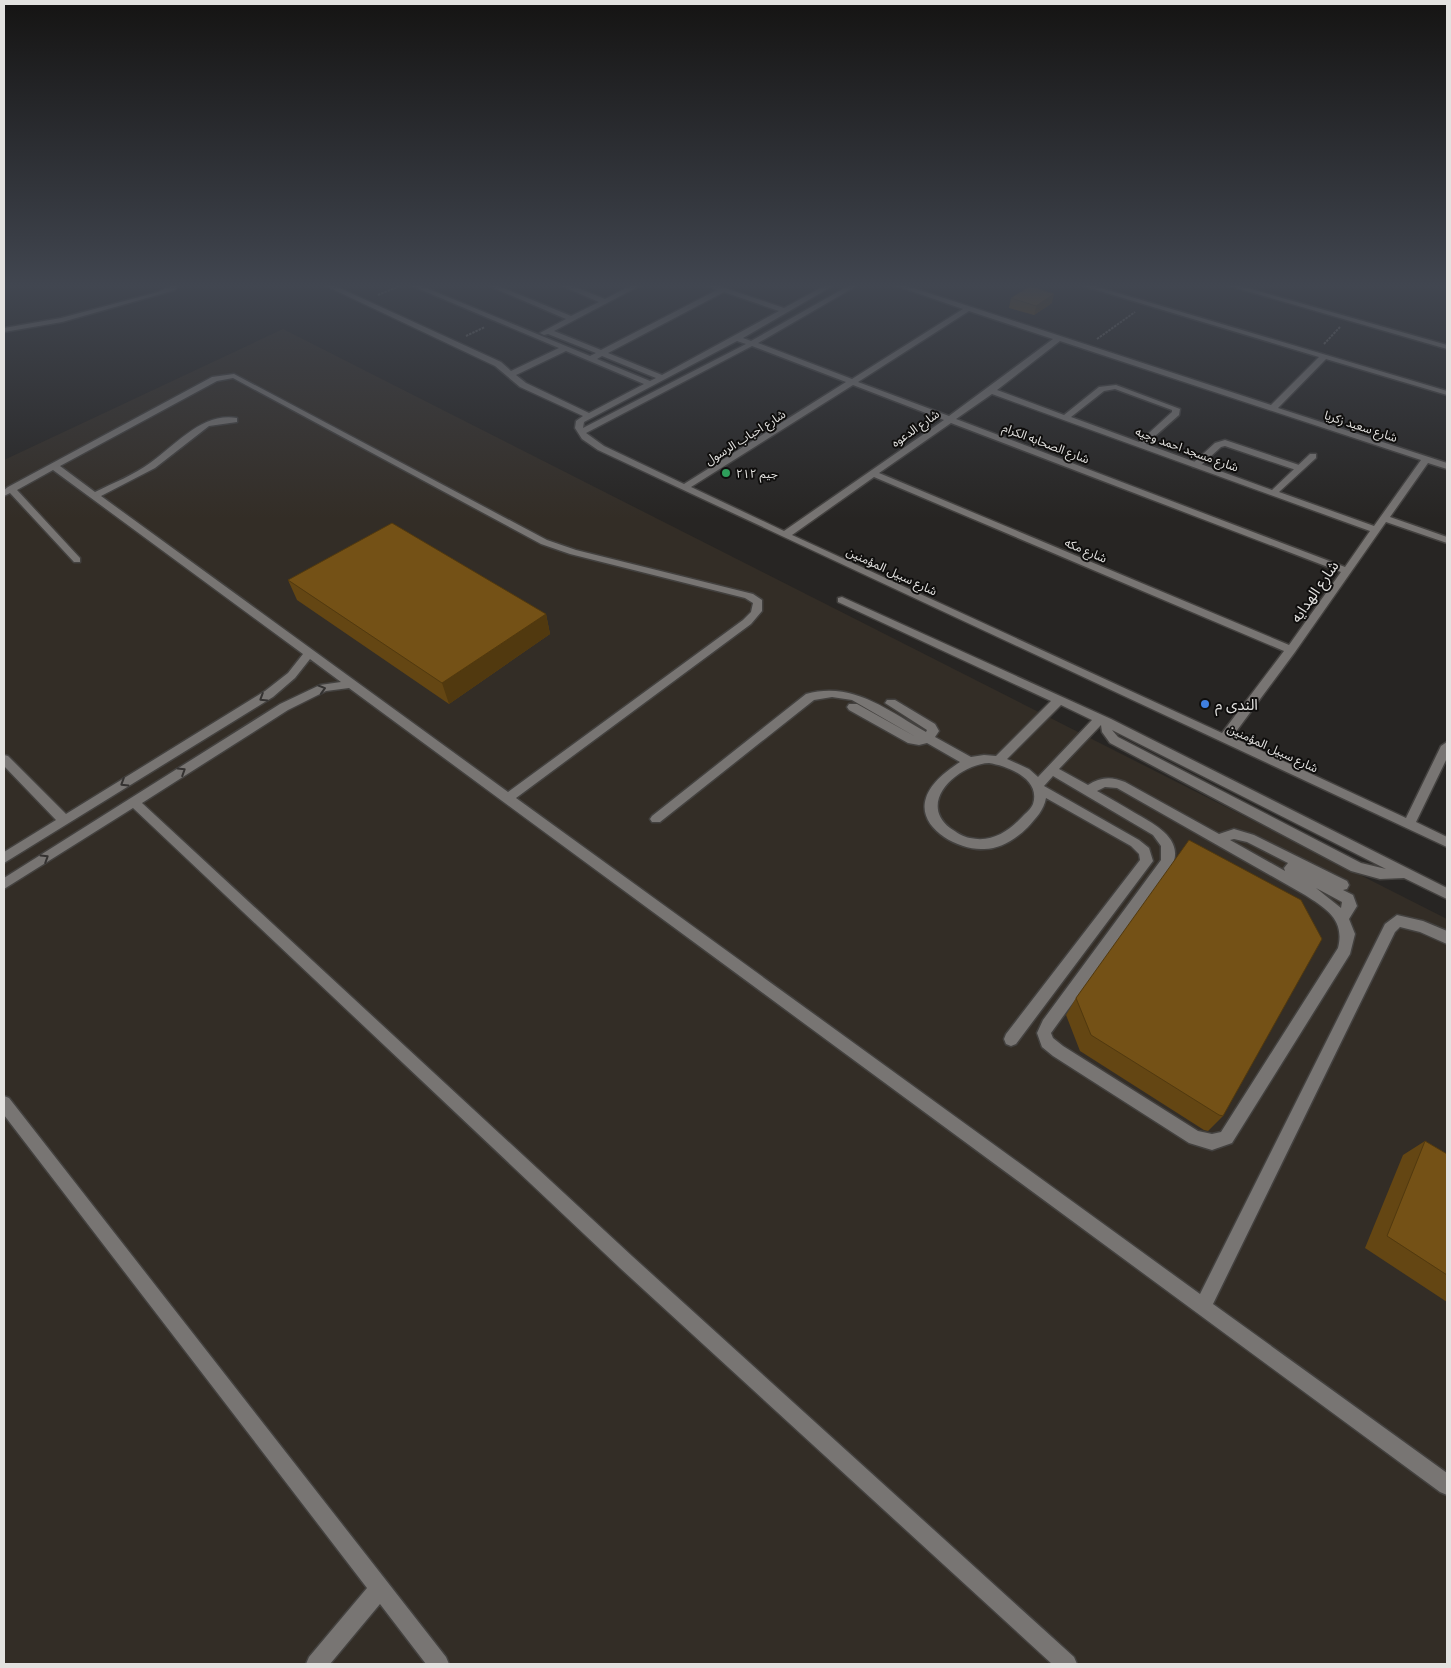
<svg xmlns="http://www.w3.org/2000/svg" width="1451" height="1668" font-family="'PT Serif','Noto Sans Arabic',serif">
	<rect width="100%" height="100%" fill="#272523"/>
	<path fill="#332d26" d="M283,329L1447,919V1664H4V460Z"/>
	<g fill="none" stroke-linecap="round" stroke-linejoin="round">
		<g stroke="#43413f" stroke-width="3">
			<path id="lane" d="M172,285H179L175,290L62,322L4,332V328L61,318L158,292Z
				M234,374L547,540L576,550L753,594L762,600V611L751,624L516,798L1200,1294L1385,924L1397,915L1423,921L1447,931V944L1420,932L1400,927L1395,932L1213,1304L1447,1473V1495L1440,1492L349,688L326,691L288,710L142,803L632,1256L1074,1657L1077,1664H1052L620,1268L133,808L4,889V878L280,704L320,685L341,682L310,659L295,678L273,697L4,863V852L56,820L4,766V755L8,756L66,814L265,691L288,673L303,654L53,470L17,490L80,558V562H74L10,493L4,496V490L8,487L212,377ZM233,378L541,544L570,554L745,598L753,603L751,612L743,620L508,792L101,496L155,468L209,426L237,422V418C202,412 176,445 150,463C134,475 113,483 95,492L60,466L217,381Z
				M1225,440L1302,466L1303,468L1296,470L1225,446L1221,447L1199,467H1193V463L1215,443Z
				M842,597L1111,719L1447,888V899L1404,878L1380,879L1351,871L1110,743L1102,732L1101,725L1059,769L1088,785C1100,777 1111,776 1125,782L1219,834L1234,829L1254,835L1347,881L1349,885L1347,889L1343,890L1353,895L1357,906L1349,919L1355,934L1350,954L1232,1143L1212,1150L1189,1143L1053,1056L1042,1047L1037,1033L1043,1020L1161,860V846L1153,835L1053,776L1044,786L1139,840L1149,848L1153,861L1016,1044L1011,1046L1006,1044L1004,1039L1006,1034L1140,860L1139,854L1131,846L1046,798C1044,810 1036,818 1028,827C1016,839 1001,849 984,849C959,851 916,828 926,798C931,782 948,770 960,762L927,743L919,745L908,743L849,710L847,707L849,704H857L916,737L852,700L832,697L814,700L660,822H652L650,819L652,816L806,694C853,681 887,710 926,732L927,730L885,703L887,700H895L935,724L939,731L935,737L971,757L984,755L996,756L1051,701L838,602V598ZM1061,705L1092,720L1038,777L1029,769L1007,759ZM1112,730L1386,869L1361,863L1118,737ZM989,763C1008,766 1041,779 1033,804C1031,809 1026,813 1023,816C1009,831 992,843 970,838C963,837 956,832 950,828C916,801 960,764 989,763ZM1105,787L1117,788L1305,895C1327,909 1345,920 1338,948L1221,1132L1212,1134L1198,1131L1063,1046L1053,1038L1051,1033L1172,866C1185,839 1154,824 1135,813C1123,806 1110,798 1097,791ZM1234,839L1247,842L1288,863L1284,868L1285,871L1230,840ZM1316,888L1342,902L1341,908Z
				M4,1096L9,1098L446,1657L449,1664H426L380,1604L330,1664H306L309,1657L367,1588L4,1115Z"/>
		</g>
		<g stroke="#43413f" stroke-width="3">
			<path id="street" d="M324,285H333L501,362L511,371L559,348L410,285H419L590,356L596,353L548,334L544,335L540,333L566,319L487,285H496L571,316L599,302L560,285H570L605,299L632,285H641L554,331L601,350L717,290L706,285H716L784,308L826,285H834L743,338L751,341L850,285H858L758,343L852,379L963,309L894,285H904L1271,405L1319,357L1080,285H1091L1447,391V395L1326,359L1278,408L1447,463V469L1428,463L1390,517L1447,537V543L1386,522L1295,652L1232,737L1406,818L1441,746L1447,742V758L1416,822L1447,837V847L598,450L582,439L575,428L576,421L583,416L520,387L495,366ZM724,292L779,311L662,375L608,353ZM969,311L1053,339L949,416L858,382ZM737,341L746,344L583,428L584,422ZM1060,341L1421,460L1374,526L1279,492L1316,458V454H1310L1272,490L1146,444L1179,415L1180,409L1116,385L1099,387L1064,415L997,390ZM752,346L846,382L684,484L604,446L586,433ZM566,351L644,384L589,413L526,383L516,375ZM602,356L656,378L650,381L597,359ZM853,385L944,420L784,531L691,487ZM1115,389L1172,410V412L1139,442L1071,417L1104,391ZM992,394L1370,531L1345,567L956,419ZM951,423L1341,572L1289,645L879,473ZM874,477L1284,651L1222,733L792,535Z"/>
		</g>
		<g stroke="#43413f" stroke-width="3">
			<path id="secondary" d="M1226,285H1237L1447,345V349Z"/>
		</g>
		<path stroke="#6c6b69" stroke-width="2" stroke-dasharray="2.5 1" stroke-linecap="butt" d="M378,295L402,285
			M466,336L485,327
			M1097,339L1135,312
			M1324,344L1340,327"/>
		<use href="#lane" fill="#787573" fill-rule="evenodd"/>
		<use href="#street" fill="#787573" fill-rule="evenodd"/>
		<use href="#secondary" fill="#787573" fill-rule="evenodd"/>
	</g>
	<path fill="#644613" d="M1011,298L1052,303L1034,315L1009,308Z
		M288,580L546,614L550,634L449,704L297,600Z
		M1076,998L1223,1116L1208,1131L1204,1130L1080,1051L1066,1015Z
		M1425,1141L1447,1154V1302L1365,1248L1403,1155Z"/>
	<path fill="#51390f" d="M1054,294L1052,303L1034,315L1036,306Z
		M546,614L550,634L449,704L442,683Z"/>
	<path fill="#745116" stroke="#51390f" d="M1030,286L1054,294L1036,306L1011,298Z
		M392,523L546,614L442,683L288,580Z
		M1189,840L1301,900L1322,939L1223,1116L1219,1115L1091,1035L1076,998Z
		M1425,1141L1447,1154V1275L1387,1236Z"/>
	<defs><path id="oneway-chevron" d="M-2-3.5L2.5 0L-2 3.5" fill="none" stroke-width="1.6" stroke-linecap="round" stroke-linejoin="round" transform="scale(1.25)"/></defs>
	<g stroke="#343231">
		<use href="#oneway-chevron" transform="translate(322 689) rotate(-17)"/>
		<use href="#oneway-chevron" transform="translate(263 698) rotate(148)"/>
		<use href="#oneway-chevron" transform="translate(182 771) rotate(-32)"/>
		<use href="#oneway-chevron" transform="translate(124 783) rotate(148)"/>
		<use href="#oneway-chevron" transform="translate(45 858) rotate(-32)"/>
	</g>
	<linearGradient id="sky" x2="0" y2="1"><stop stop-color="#151413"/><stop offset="0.55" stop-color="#414650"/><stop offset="1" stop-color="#414650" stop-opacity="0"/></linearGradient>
	<rect width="1451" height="519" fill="url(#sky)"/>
	<circle fill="#2e9e5b" stroke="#0f0e0d" stroke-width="2" cx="726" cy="473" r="5"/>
	<circle fill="#3f7fe0" stroke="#0f0e0d" stroke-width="2" cx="1205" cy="704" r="5"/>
	<g text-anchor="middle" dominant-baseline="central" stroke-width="4" stroke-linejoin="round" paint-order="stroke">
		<g font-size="12" fill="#e3e2e0" stroke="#0f0e0d">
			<text transform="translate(1361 426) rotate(18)">شارع سعيد زكريا</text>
			<text transform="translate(915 428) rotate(-35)">شارع الدعوه</text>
			<text transform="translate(745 437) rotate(-32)">شارع احباب الرسول</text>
			<text transform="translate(1046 443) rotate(21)">شارع الصحابه الكرام</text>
			<text transform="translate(1187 449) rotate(20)">شارع مسجد احمد وجيه</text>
			<text transform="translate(1086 550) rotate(23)">شارع مكه</text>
			<text transform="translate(892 571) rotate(25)">شارع سبيل المؤمنين</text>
			<text transform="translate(1273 748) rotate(25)">شارع سبيل المؤمنين</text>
		</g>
		<g font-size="12" fill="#e3e2e0" stroke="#0f0e0d" text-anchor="start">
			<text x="736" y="473">جيم ٢١٢</text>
		</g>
		<g font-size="15" fill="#e3e2e0" stroke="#0f0e0d">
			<text transform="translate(1314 591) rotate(-55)">شارع الهدايه</text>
		</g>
		<g font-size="15" fill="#e3e2e0" stroke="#0f0e0d" text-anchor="start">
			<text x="1215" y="704">الندى م</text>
		</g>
	</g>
	<rect width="1451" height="1668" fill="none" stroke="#e3e2e0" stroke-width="10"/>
</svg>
